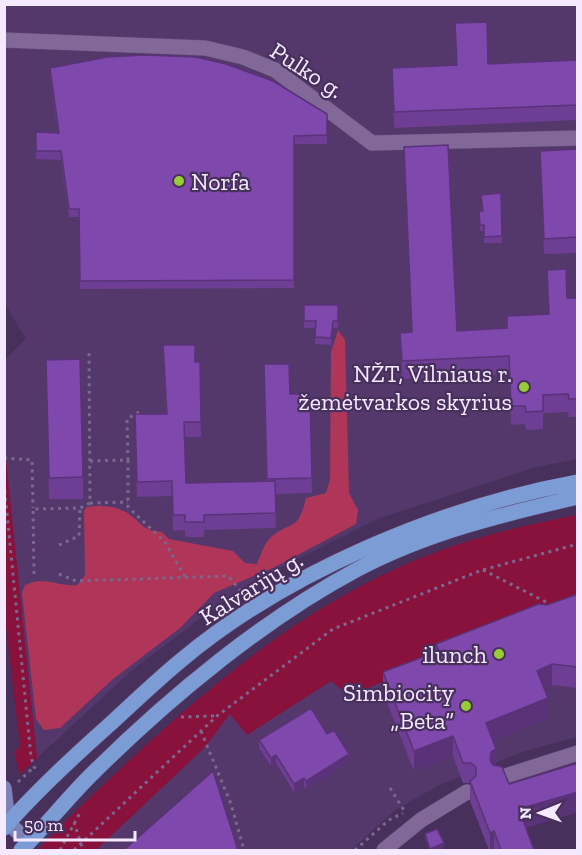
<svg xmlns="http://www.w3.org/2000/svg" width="582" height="855" font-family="'Zilla Slab',serif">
	<rect width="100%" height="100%" fill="#48305c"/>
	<path fill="#54386b" d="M5,5H577V459L533,468L377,519L278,569L214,608L131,671L37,758L4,449L5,360L26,339L5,304L4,52L8,32L5,31Z
		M577,602V737L522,752L441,784L395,810L351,850H96L204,748L230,713L247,734L331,681L430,661L425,649L531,610Z"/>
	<path fill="#89123c" d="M5,449L37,758L20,775L14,752L20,746L4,610Z
		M577,515V602L531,610L425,649L430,662L349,696L331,681L247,735L230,714L204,748L96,850H38C67,818 100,788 132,758C213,683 301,610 404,565C458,541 519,526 577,515Z"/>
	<path fill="#af3658" d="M338,330L345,340L349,493L358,510L356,524L275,567L214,593L180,628L113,679L60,728L44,730L36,719L22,593L25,585C45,575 57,587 77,585L85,575L84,511L87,507C100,505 118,506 129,514C144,525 142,530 162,532L169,539L233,551L245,563L257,564C260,557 264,544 270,538C290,520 298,533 306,498L326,493L330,479L331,352Z"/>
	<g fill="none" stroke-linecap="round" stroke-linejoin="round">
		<g stroke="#614d72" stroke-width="16">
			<path id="street" d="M4,40L205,48L243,57L275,70L372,143L578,138
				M499,778L578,753
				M384,850L421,820L467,792"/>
		</g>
		<g stroke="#614d72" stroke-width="16">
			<path id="secondary" d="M4,788L8,823L29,842"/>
		</g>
		<g stroke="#614d72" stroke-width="16">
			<path id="primary" d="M4,828C36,791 72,758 108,726C132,704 155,682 179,662C285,572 442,507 578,482
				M21,850C47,825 69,796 95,771C171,696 264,619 358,569C426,533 503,514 578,497"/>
		</g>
		<path stroke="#7c688e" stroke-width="3" stroke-dasharray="3 4.5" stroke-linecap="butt" d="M4,458L32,460L33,508
			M128,460V507L165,542L185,577
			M90,461L128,460L127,419L139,412
			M4,483L31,757L34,767L39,771
			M90,503L128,502
			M59,545L79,536L80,508
			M483,570L552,605
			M34,574L33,509L80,508L90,503L89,352
			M59,574L76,581L228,576L244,595
			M181,717L215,716
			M201,731L231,804L244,850
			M18,782L34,767
			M390,788L405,812
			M74,822L83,850
			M60,850L81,811
			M74,850L217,716L333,629L482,570L578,544
			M355,850L389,820L403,813"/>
		<use href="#street" stroke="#816899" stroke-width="15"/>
		<use href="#secondary" stroke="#7e82b8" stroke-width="15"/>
		<use href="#primary" stroke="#7c9cd6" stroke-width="15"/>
	</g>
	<path fill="#6d3e94" d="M455,23L488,64L578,60V120L394,128L392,68L456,65Z
		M50,68L327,114V144H294V288L80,289L79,217H69L61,160L36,159V132L58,133L50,76Z
		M404,147L457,331L507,328V316L548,314L547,270L567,298H578V417H569L568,412L543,413V429L526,430L525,424L511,425L509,374L402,379L400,333L412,332L404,165Z
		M578,149V253L544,254L540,151Z
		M501,193L502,243H484V231H480L479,211H482L481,195Z
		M304,305H338V328H333L331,345L315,344L316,328H304Z
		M163,345L195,362H200L201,437H185L186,483L266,481L264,364L290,394H310L312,493L275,494L276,528L204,530V537H185V530L173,531L172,496L137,497L135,430L166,414Z
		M46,360L83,477V499H49Z
		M578,594V688L552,685L544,688L548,719L492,740L496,766L509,784L578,812L525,828L534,850H489L470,801V783H463L453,756L414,771L383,692V672L436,652V644Z
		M327,734L349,762L306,789L304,786L294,792L276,763L271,766L259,748V740Z
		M425,834L444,848L436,850H430L425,838Z"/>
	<path fill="#593278" d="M552,664V685L537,691V671Z
		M548,698V719L486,743V723Z
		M453,736V756L414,771V751Z
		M496,749V769L490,760L491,752Z
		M349,754V762L306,789V781Z
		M276,755V763L271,766V758Z
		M304,778V786L294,792V784Z
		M578,792V812L519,830V809Z
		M494,831V850H490V833Z
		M444,843V848L436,850H430V849Z"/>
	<path fill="#7f48ac" stroke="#593278" stroke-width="1.5" d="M487,22L488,64L578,60V105L394,112L392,68L457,65L455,23Z
		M145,55L196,57L226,64L273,81L327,114V135L294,136V280L80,281L79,209H69L61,151H36V132L59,133L50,68L107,57Z
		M448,145L457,331L507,328V316L549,314L547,270L566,269L567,298H578V399H569L568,394L543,395V411L526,412L525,406H511L509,356L402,361L400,333L412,332L404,147Z
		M578,149V237L544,239L540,151Z
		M501,193L502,236L484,237V225H480L479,211H483L481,195Z
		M304,305H338V321H333L331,338L315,337L316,321H304Z
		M163,345H195V362H200L201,422H184L186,483L275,481L276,513L204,515V522H185V515H173L172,481L137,482L135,414H167Z
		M80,359L83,477L49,478L46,360Z
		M264,364H289L290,394H310L312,478L267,479Z
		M578,594V667L552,664L537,671L548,698L486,723L496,749L491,752L490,760L493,765L502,767L509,784L578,763V792L519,809L534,850H501L494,831L490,833L470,781L476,776V767L471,763H463L453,736L414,751L383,672L439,651L436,644L539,604L547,605Z
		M311,708L327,734L334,730L349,754L306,781L304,778L294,784L276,755L271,758L259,740Z
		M213,771L238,850H124Z
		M437,829L444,843L430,849L425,834Z"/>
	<g fill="#97cc38" stroke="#48305c" stroke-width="2">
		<circle cx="179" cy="181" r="6"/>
		<circle cx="524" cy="387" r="6"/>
		<circle cx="499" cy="654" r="6"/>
		<circle cx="466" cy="706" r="6"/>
	</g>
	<g text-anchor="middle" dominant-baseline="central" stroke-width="4.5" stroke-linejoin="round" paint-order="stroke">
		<g font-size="24" fill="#f4e9ff" stroke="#48305c">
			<text transform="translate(307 70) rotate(33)">Pulko g.</text>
			<text transform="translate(251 588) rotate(-32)">Kalvarijų g.</text>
		</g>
		<g font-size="24" fill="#f4e9ff" stroke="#48305c" text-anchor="end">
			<text x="191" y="181" text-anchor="start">Norfa</text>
			<text x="512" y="373">NŽT, Vilniaus r.<tspan x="512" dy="28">žemėtvarkos skyrius</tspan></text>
			<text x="487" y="654">ilunch</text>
			<text x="454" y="692">Simbiocity<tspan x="454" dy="28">„Beta“</tspan></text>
		</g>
	</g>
	<rect width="582" height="855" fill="none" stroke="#f4e9ff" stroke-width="12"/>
	<g transform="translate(540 813) rotate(269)" stroke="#48305c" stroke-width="4.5" paint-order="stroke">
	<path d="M0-4.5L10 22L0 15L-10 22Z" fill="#f4e9ff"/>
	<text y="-9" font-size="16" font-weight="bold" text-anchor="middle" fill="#f4e9ff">N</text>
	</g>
	<path d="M15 831v9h120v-9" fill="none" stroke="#f4e9ff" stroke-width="3"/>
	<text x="24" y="831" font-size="18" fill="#f4e9ff" stroke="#48305c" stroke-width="4.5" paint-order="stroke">50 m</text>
</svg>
